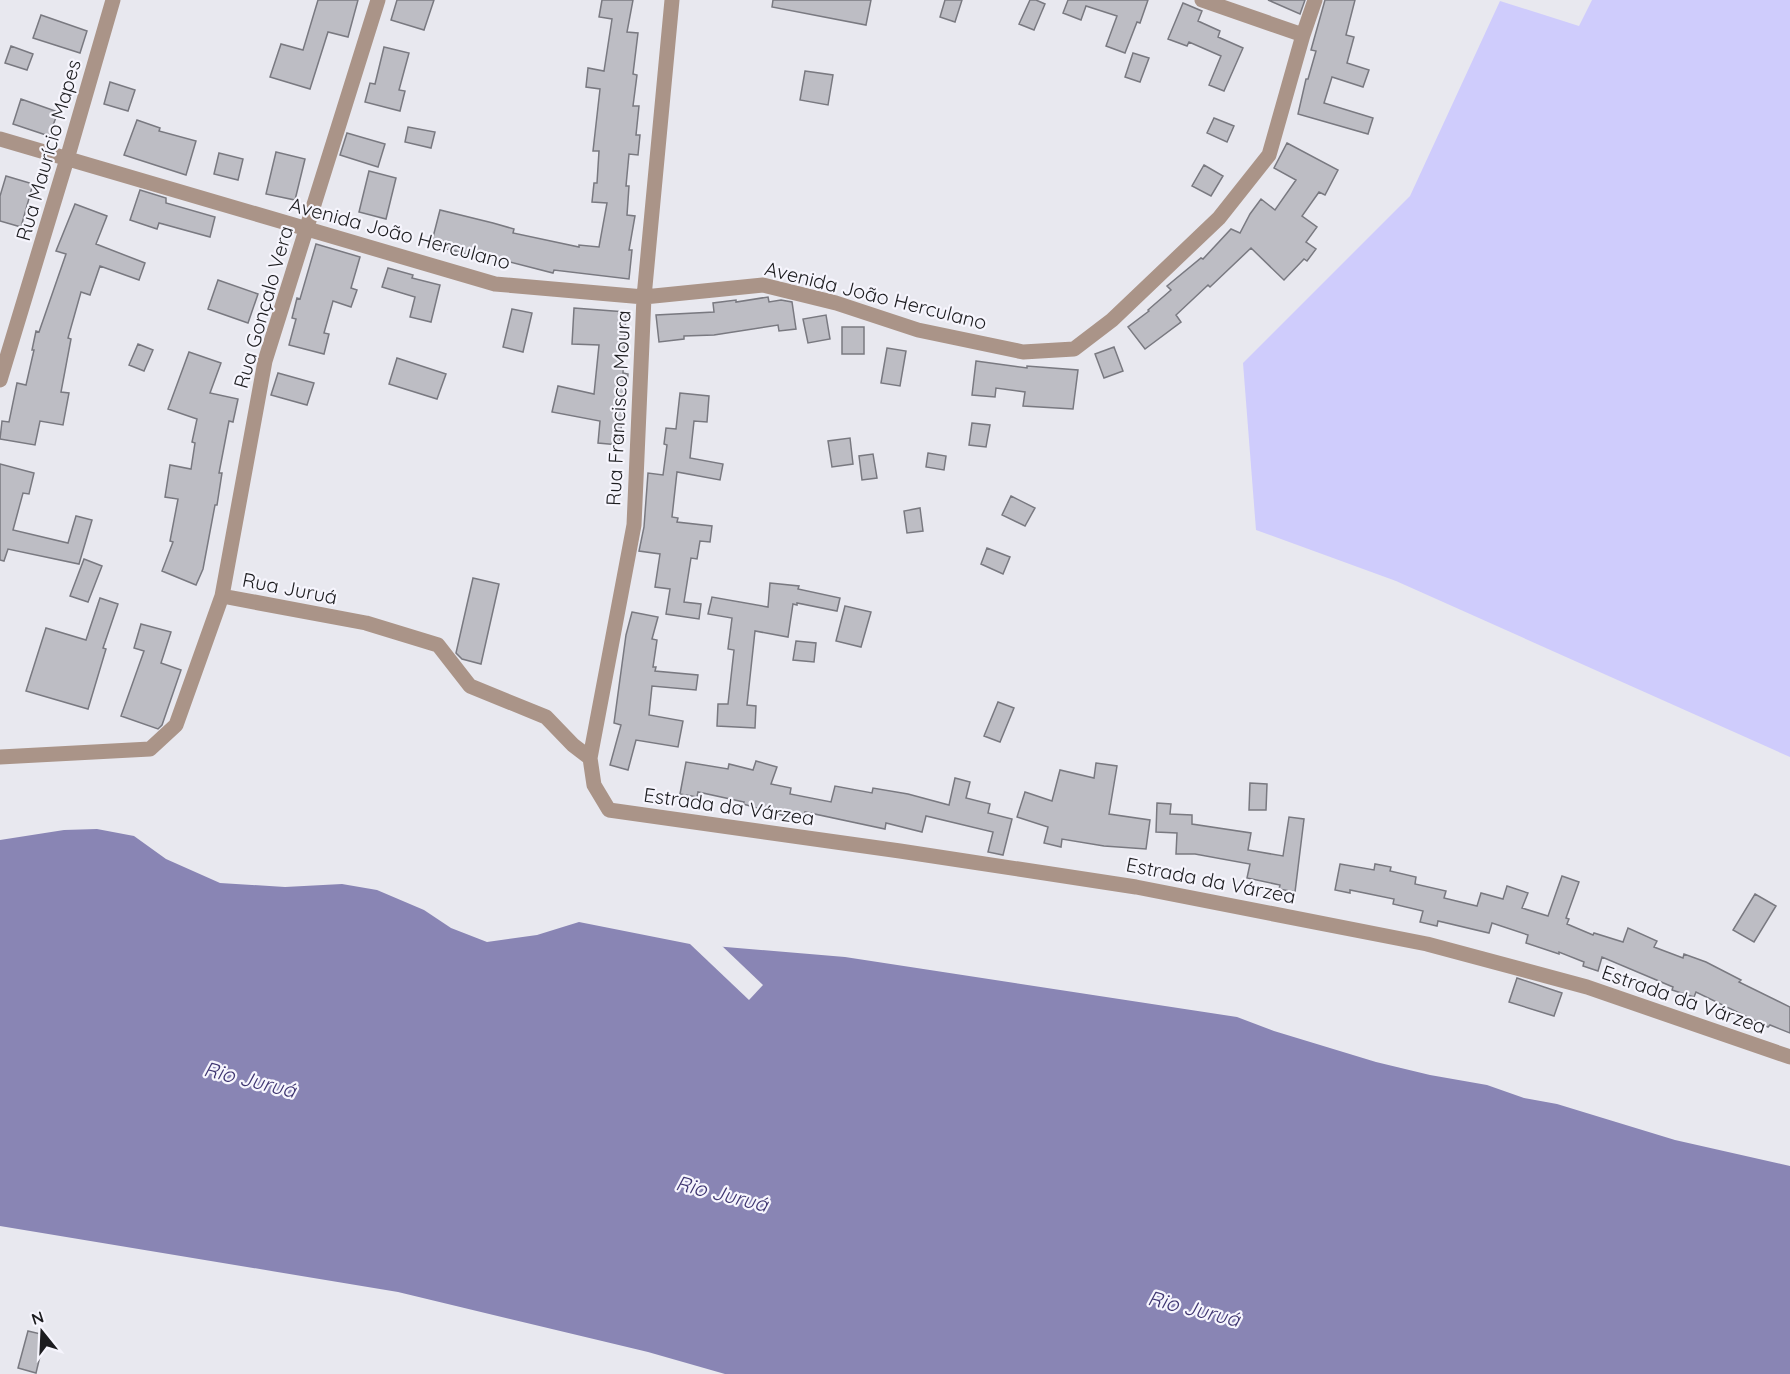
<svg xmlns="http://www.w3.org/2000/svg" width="1790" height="1374" font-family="Quicksand,sans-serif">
	<rect width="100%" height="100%" fill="#e8e8ef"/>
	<path fill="#cfccfc" d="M1592,0H1790V757L1396,581L1256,530L1243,363L1410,196L1500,1L1579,26Z"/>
	<path fill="#8985b4" d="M97,829L134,836L166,859L220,883L285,887L342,884L377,890L424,910L451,928L487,942L537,935L579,922L690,944L845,957L1237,1017L1274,1031L1376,1062L1430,1075L1487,1085L1524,1098L1557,1104L1675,1140L1790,1166V1374H725L648,1352L398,1292L0,1226V840L64,830Z"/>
	<path fill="#e8e8ef" d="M692,941L721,945L763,985L749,1000L690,944Z"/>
	<path fill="#bdbdc4" stroke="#797980" stroke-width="1.5" d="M318,0H358L348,37L328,32L310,89L270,77L281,44L303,50Z
		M397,0H434L424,30L391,20Z
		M602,0H633L627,32L638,33L633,74L637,75L633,106H639L636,135H640L638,155L629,154L626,186H629L627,215L635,216L629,250H632L629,279L554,270L553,273L467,251V254L431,245L440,210L493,223L514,229L513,233L579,247V245L599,247L607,203L592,202L594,183H597L599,151H593L600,89L586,87L588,68L604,71L612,19L599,17Z
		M773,0H871L866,25L772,7Z
		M945,0H962L955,22L940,17Z
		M1030,0H1036L1045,4L1034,30L1019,24Z
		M1068,0H1148L1140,23L1137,22L1125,53L1106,46L1117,16L1086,6L1081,20L1063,13Z
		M1268,0H1305L1300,14Z
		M1325,0H1355L1346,35L1354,37L1347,63L1369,70L1363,87L1332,77L1324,103L1373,118L1368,134L1298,114L1306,79H1308L1316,51L1311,50Z
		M1183,3L1202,11L1198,21L1220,31L1218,37L1243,48L1224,91L1209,85L1221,56L1189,42L1187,46L1168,39Z
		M41,15L87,31L80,53L33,38Z
		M11,46L33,54L27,70L5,63Z
		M384,47L409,53L399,90L405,91L400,111L365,102L370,83L375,84Z
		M1133,53L1149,58L1140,82L1125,77Z
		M805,71L833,75L828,105L800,100Z
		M110,82L135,90L128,111L104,104Z
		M21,99L58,112L49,136L13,124Z
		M1214,118L1234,126L1227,142L1207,133Z
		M137,120L160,128L159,131L196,141L186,175L124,155Z
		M408,127L435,132L431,148L405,142Z
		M347,133L385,144L378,167L340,155Z
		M1287,143L1338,170L1325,195L1319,192L1302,216L1317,227L1306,242L1316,249L1307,261L1304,259L1284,280L1251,248L1210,287L1208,285L1176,315L1181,322L1145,349L1128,327L1149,311L1148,310L1171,290L1167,286L1201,258L1203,259L1231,229L1240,233L1250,214L1261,199L1275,210L1296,180L1274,168Z
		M276,152L305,159L295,200L266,194Z
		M219,153L243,159L238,180L214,174Z
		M1204,165L1223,176L1211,196L1192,186Z
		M369,171L396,178L386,219L359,212Z
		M6,176L33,184L21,227L0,221V196Z
		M140,190L166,198V203L215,217L210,237L159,223L157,229L130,220Z
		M75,204L107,216L96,244L145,263L139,280L100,266L90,295L81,292L68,338L71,339L61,392L69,393L63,425L40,421L35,445L0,439L2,421L9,422L17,383L26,385L34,350H32L36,331L39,332L66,254L56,251Z
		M316,244L360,257L351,288L357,290L351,307L333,301L324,333L329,334L324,354L289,345L296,319L292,318L297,298L300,299Z
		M388,268L413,275L412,278L440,285L431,322L410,317L415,297L382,287Z
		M218,280L258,294L248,323L208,309Z
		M768,297L769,302L781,300L792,302L796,329L779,331L778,325L714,335L684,336V339L659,342L656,315L714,312L713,303L736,300V302Z
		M574,308L626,312L623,373L628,374L619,445L598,443L600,421L552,412L558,386L594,394L599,345L572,344Z
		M512,309L532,313L523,352L503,347Z
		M826,315L830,339L808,343L803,319Z
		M842,327H864V354H842Z
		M138,344L153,350L144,371L129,365Z
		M1114,347L1123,371L1104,378L1095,354Z
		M887,348L906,351L900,386L881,383Z
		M189,352L221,363L210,393L238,399L233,422L229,421L219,473H222L217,505H215L203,569L196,585L162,571L173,542L170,541L178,499L165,497L170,465L191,469L195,443L192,442L197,419L168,409Z
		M397,358L446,374L437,399L389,384Z
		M976,361L1027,368V366L1078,370L1073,409L1023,406L1025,392L996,388L995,397L972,395Z
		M278,373L314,383L307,405L271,395Z
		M680,393L709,396L707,422L694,421L690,458L723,464L720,480L677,472L672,517L678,518L677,522L712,526L710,542L700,541L697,559L691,558L684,602L701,604L699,619L666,614L670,589L655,587L660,554L639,551L644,527L648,473L663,475L667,445L664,444L666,428L676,429Z
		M972,423L990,425L986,447L969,445Z
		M850,438L853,464L832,467L828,441Z
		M928,453L946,456L944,470L926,467Z
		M873,454L877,478L862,480L859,456Z
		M0,464L34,473L29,494L23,493L13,530L68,543L76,516L92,520L79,564L8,549L4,561L0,560Z
		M1011,496L1035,508L1025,526L1002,515Z
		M920,508L923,531L907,533L904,511Z
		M987,548L1010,557L1003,574L981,564Z
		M84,559L102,566L88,602L70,596Z
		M473,578L499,584L481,664L462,659L456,653Z
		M770,583L799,586L798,589L840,598L837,611L797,603V605L793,604L788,637L755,631L747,705L756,706L755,728L717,726L718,704H728L734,650L728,649L732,618L708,614L712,597L768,607Z
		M100,598L118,604L103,648L106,649L88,709L26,691L46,628L86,640Z
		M845,606L871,612L861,647L836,641Z
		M632,612L658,617L652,639L657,640L653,667H656L655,671L698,675L696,690L652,686L649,715L683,721L678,747L636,740L628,770L610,765L621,725L614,723L626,635Z
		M141,624L171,632L161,663L181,670L162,725L158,729L121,716L144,651L134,648Z
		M796,641L816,643L814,662L793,660Z
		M998,702L1014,708L1000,742L984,736Z
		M756,761L777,767L771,784L791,788L790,794L831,802L835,786L872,793L873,788L908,794L949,805L955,778L970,782L966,798L990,804L988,813L1012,819L1003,855L988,852L993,832L926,816L922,832L886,823L885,829L805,812L803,821L743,804L744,802L698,792L697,797L680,794L686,762L728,769L729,764L753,770Z
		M1096,763L1117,766L1109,814L1150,820L1146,849L1104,846L1062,839L1061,847L1044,843L1048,827L1017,817L1025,792L1052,801L1060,770L1094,778Z
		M1250,783L1267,784L1266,810H1249Z
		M1157,803L1171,804L1170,814L1192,815V824L1251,833L1248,850L1283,856L1289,817L1304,819L1295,892L1279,889L1280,885L1247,878L1250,864L1195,854H1176L1177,833L1156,832Z
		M1340,864L1374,870L1375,864L1391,867L1390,871L1416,877L1415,884L1446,891L1444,898L1477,906L1481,893L1503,899L1507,886L1528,893L1522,908L1548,916L1562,876L1579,882L1566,918L1569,919L1567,924L1593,935L1594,933L1623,942L1628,928L1657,941L1654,947L1683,958L1684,954L1706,962L1741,980L1739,982L1790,1007V1033L1770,1025L1768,1027L1696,992L1694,997L1672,990L1673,987L1602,957L1598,971L1583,966L1584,962L1559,952V954L1526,943L1528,935L1492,923L1489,933L1438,921L1437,926L1420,922L1423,911L1393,904L1394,899L1350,890V893L1335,890Z
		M1755,894L1776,906L1754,942L1733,930Z
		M1517,978L1562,993L1554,1016L1509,1002Z
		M28,1331L45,1335L36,1373L18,1368Z"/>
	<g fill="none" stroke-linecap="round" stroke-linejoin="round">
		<path stroke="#aa9488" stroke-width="15" d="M672,0L644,297L634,525L590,758L594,785L609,810L900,851L1136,887L1427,944L1587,987L1790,1057
			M1202,0L1303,35
			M0,139L495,284L644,297L763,285L836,303L918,330L1023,352L1074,349L1112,320L1219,218L1269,155L1303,35L1315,0
			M0,380L67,159L113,0
			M222,596L366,623L438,645L470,686L546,717L573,745L590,758
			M0,757L150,749L176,725L222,596L265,361L378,0"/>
	</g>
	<g text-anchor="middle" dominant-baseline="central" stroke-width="4.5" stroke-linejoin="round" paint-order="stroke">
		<g font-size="20" fill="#1c1c1f" stroke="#f6f5fd">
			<text transform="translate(48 150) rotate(-74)">Rua Maurício Mapes</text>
			<text transform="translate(400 233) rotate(15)">Avenida João Herculano</text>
			<text transform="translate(876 295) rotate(14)">Avenida João Herculano</text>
			<text transform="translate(263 307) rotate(-74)">Rua Gonçalo Vera</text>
			<text transform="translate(618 408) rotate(-87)">Rua Francisco Moura</text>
			<text transform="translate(290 588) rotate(11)">Rua Juruá</text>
			<text transform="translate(729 806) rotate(8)">Estrada da Várzea</text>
			<text transform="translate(1211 880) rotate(11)">Estrada da Várzea</text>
			<text transform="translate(1684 999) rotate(19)">Estrada da Várzea</text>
		</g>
		<g font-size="21" font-style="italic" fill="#3e3571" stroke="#f6f5fd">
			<text transform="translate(250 1079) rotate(14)">Rio Juruá</text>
			<text transform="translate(722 1193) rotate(14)">Rio Juruá</text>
			<text transform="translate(1194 1308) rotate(14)">Rio Juruá</text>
		</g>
	</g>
	<g transform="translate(42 1332) rotate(342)" stroke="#f6f5fd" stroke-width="4.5" paint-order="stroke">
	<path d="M0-4.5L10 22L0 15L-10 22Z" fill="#1c1c1f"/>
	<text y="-9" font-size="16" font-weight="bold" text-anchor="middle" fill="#1c1c1f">N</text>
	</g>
</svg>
